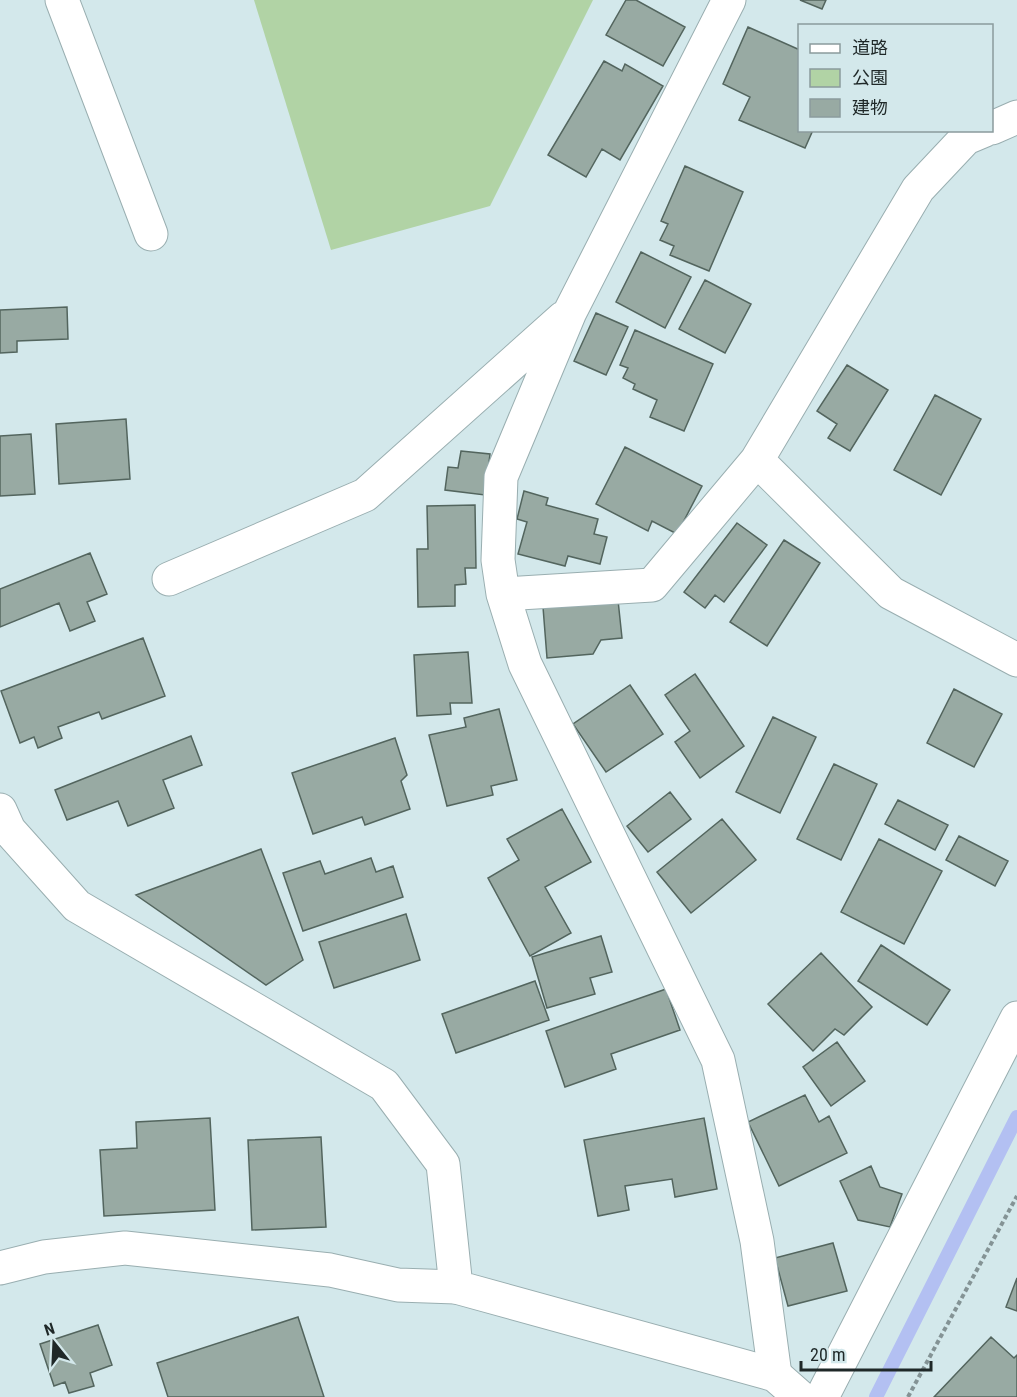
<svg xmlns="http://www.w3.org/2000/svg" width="1017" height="1397" font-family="'Roboto Condensed','Noto Sans JP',sans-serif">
	<rect width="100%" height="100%" fill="#d3e8eb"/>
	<path fill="#b1d3a5" d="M254,0H593L490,206L331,250Z"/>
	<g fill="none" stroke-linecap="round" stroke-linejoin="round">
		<path stroke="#b3c0f2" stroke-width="14" d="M876,1397L1017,1117"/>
	</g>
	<path fill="#98aaa3" stroke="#53655e" stroke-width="1.5" d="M626,0H636L685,27L663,66L606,35Z
		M800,0H826L822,9Z
		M748,27L800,50V130H813L805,148L739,120L750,97L723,84Z
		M604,61L622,71L625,64L663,86L620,160L602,149L586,177L548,155Z
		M685,166L743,192L709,271L670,255L674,246L660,240L668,224L661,221Z
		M641,252L691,277L665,328L616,302Z
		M705,280L751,304L725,353L679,329Z
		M67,307L68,339L17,341V352L0,353V310Z
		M596,313L628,327L606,375L574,361Z
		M635,330L713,364L684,431L650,417L657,400L633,389L635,384L623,378L628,368L620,365Z
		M847,365L888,390L850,451L828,438L837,424L817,411Z
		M935,395L981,419L941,495L894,470Z
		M126,419L130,479L59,484L56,424Z
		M31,434L35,494L0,496V436Z
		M625,447L702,486L677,534L652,521L648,531L596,504Z
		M461,451L490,454L485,495L445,490L448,467L458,468Z
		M524,491L548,498L546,505L598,519L594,534L607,537L600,564L568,556L565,566L518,554L527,522L517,519Z
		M475,505L476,568H465L466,584L455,585V606L418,607L417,549H428L427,506Z
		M737,523L767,545L724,602L715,595L705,608L684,592Z
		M784,540L820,563L767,646L730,622Z
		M90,553L107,594L87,602L95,621L70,631L59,603L0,627V589Z
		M618,600L622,638L601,640L593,654L547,658L543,607Z
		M143,638L165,696L102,719L99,712L58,727L62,738L38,748L34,737L20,743L1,691Z
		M468,652L472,703H450L451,714L417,716L414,655Z
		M695,674L744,746L700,778L675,742L690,731L665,695Z
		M630,685L663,734L606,772L573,724Z
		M954,689L1002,714L974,767L927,743Z
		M499,709L517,780L491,786L493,795L447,806L429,735L466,727L464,718Z
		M773,717L816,737L780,813L736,792Z
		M191,736L202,765L163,780L174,808L128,826L118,801L67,820L55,790Z
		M395,738L407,775L401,781L410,809L365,825L362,817L313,834L292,773Z
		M834,764L877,784L841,860L797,839Z
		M670,792L691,819L648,852L627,826Z
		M898,800L948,825L935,850L885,824Z
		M562,809L591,862L545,887L571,933L530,956L488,878L519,860L507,839Z
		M722,819L756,860L691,913L657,872Z
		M959,836L1008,861L995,886L946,860Z
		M879,839L942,871L904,944L841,912Z
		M261,849L303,960L266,985L136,895Z
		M371,858L376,872L393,866L403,897L303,931L283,873L320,861L325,874Z
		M406,914L420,960L334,988L319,942Z
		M601,936L612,972L590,978L595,994L547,1008L532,957Z
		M881,945L950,990L927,1025L858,981Z
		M821,953L872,1007L844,1035L835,1029L813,1051L768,1004Z
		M535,981L549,1020L456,1053L442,1014Z
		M666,989L680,1030L611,1054L616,1069L565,1087L546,1031Z
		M837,1042L865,1081L831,1106L803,1067Z
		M805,1095L819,1122L829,1116L847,1153L779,1186L748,1122Z
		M210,1118L215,1210L104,1216L100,1150L137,1148L136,1122Z
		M704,1118L717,1189L675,1197L672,1179L625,1186L629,1210L598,1216L584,1140Z
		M321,1137L326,1227L252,1230L248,1140Z
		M871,1166L880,1187L902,1194L890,1227L858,1220L840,1181Z
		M833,1243L847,1291L788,1306L775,1258Z
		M1017,1278V1311L1006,1307Z
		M298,1317L324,1397H168L157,1363Z
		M98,1325L112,1365L90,1373L94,1386L69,1393L65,1382L54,1386L40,1344Z
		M991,1337L1014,1358L1017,1355V1397H934Z"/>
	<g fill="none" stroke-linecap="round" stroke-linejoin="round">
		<g stroke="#99aeb0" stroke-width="35">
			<path id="street" d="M62,0L151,234
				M729,0L570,312L501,477L498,560L503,594L525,664L718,1060L757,1241L775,1375
				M992,128L1017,117
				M757,460L891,593L1017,660
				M169,579L365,495L563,318
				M503,594L652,585L757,460L918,189L966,138L985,130
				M0,1268L44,1257L125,1248L330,1270L398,1285L456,1287
				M822,1397L1017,1018"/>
		</g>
		<g stroke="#99aeb0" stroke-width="35">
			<path id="secondary" d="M0,810L9,830L77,906L384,1085L443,1164L456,1287L775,1375L800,1397"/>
		</g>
		<path stroke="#849395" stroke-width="4" stroke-dasharray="4.5 3" stroke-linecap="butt" d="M908,1397L1017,1196"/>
		<use href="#street" stroke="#fff" stroke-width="33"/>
		<use href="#secondary" stroke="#fff" stroke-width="33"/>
	</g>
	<rect x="798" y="24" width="195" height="108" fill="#d3e8eb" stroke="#8b9b9d" stroke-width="1.5"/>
	<rect x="810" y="44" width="30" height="9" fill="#ffffff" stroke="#8b9b9d" stroke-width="1.5"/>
	<text x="852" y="54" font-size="18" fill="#1f2828">道路</text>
	<rect x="810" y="69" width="30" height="18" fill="#b1d3a5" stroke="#8b9b9d" stroke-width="1.5"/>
	<text x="852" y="84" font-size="18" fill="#1f2828">公園</text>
	<rect x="810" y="99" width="30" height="18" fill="#98aaa3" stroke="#8b9b9d" stroke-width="1.5"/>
	<text x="852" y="114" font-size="18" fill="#1f2828">建物</text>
	<g transform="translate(54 1343) rotate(342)" stroke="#d3e8eb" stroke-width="4.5" paint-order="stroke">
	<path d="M0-4.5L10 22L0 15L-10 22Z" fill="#1f2828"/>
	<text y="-9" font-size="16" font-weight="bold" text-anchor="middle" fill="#1f2828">N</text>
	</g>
	<path d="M801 1361v9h130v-9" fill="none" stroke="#1f2828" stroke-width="3"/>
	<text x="810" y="1361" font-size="18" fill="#1f2828" stroke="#d3e8eb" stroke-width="4.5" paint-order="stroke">20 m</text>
</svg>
